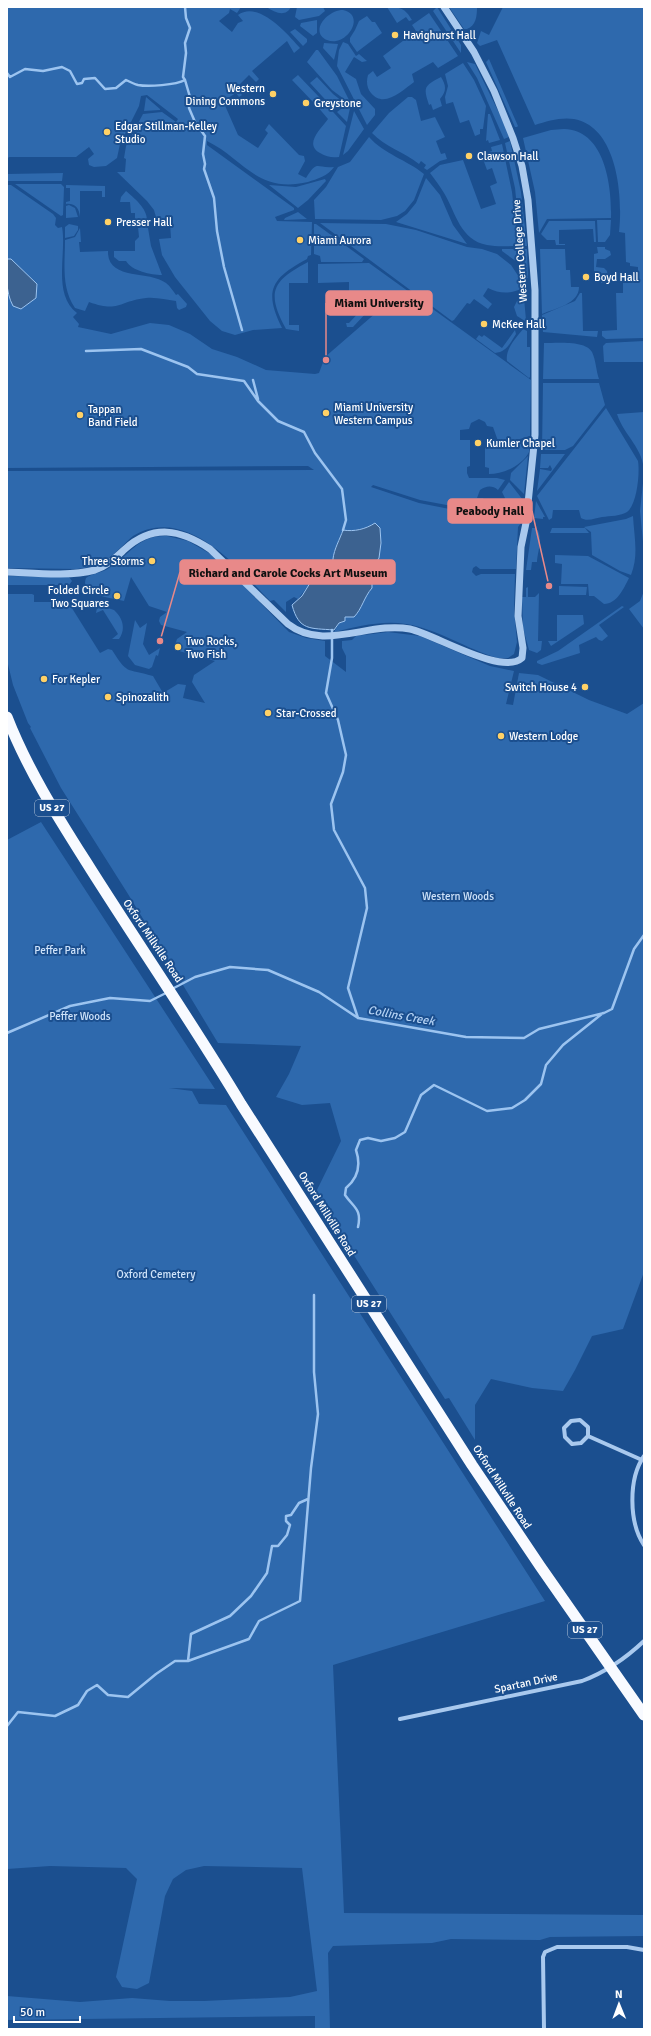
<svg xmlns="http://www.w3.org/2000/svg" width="651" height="2036" font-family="Signika,sans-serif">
	<rect width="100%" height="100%" fill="#1b4f8f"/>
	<path fill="#2e69ad" d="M7,7H241L237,13L230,9L229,13L219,21L232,32L238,23L243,21L238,15C258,0 287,33 300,48L294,53L287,41L252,71L259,79L256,82L249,75L236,88L242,95L239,97L236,93L223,101L238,135L258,148L268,133L265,130L269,124L299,155L304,156L305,161L298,174L306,178C318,159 316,169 334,167C328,176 317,179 308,182C257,194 244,159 207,141V145L294,208V210L275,217L277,221L312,222L311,255L308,256L307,259C272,278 263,290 282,328L253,330L235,335L222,331L210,321L175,277L162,255L159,239L171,238L170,223L158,224L154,210L147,201L117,172H125L126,159L124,158L126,146L143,114L162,112L176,122L178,119L147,95L141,96L139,106L120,144L117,158L106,166L94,167L89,165L88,159L94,154L89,147L76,157H9L7,159Z
		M266,7H291C285,18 275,12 266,7Z
		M297,7H323L325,11L319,16L299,20L295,17Z
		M387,7C400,7 405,8 412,20L409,21L406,17L397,23Z
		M437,7L461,45V53L433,11Z
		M449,7H477C477,16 476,26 467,29H464Z
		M503,7H644V338L606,339L602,336V331L617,330L616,293H623V283H632V275L638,274V267L630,266V263L626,262L625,233L619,232C623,198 618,127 574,119C561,117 547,121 535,125L497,40L480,46L477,43L481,31L489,35Z
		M343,10C367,15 346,48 327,40C309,32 327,10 343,10Z
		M429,13L458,56L438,68L433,62L412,74L414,82C403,90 384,109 371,93C367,88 366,82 368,75L373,71L377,77L391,68L383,56L416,31L412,25Z
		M367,16L372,22H375L382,33L357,52L350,42V38L355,30L359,21Z
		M317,20V33L313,36L300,26L301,23Z
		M295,29L307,39V42L303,46L290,32Z
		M343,42L348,44L356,56L359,54L367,61L362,62L354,57L345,72L356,79L361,94L375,109V115L367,125L337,66L339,50Z
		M324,43L338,44L334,60L323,48Z
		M316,50H318L337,76L349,100L348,102L332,90L307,62Z
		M489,59L518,126L517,127H515L486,62Z
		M467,62L475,64L505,125L509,137L504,139L477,78Z
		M463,63L474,80L486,106L483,129H480V134L475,136L469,120L460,123L453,102L446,104L445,97L448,86L445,74Z
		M298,75L321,99L315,104L292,80Z
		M317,77L333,94L343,102V104L333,108L310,83Z
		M441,77C446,85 447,91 440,99L442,106L433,110L431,104L429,105C423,87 424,86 441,77Z
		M146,97L160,109V110L144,111Z
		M408,97H412L416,100L421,121L435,117L445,137L436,141L441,154L445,153L447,159L440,161L427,170L424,168L426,165L421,161L419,164C404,152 385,147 372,133L389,113Z
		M323,101L346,126L339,157C332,158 327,157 320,153C304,144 320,130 328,119L317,106Z
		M345,106L350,108L347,122L337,112Z
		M354,111L364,129L348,151L343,155Z
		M488,114H490L500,140L489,143L488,140L486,141Z
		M564,129C605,130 612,186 611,218L547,219L539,233L535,192L523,138L551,130Z
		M369,137C384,154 407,160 424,174L414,200L405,211L397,216L381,220L315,219L314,200L326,187L338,167L350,162Z
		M510,141L521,192L527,246H521L515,188L505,143Z
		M502,144L512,192L518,246C508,246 497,247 487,245C460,240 456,213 444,193C440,186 435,180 430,173L440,165L463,160L481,209L496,204L490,186L497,183L492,168L487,170L483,159L490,157L489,152L492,151L491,147Z
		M63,173L62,181H7V174Z
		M426,178L440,195L453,225L467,244L396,222L407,214L416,203Z
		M325,179L326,181L308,200L298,208L269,185L296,187Z
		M15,184H61L64,187L63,215L61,216Z
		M7,185H11L53,214L56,218L55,225L58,228L62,227C67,253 52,294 77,313L73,317L79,324L78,327L111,334L150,323L169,325L190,334L212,349L237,357L266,370L315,374L319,373L325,357L385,305V296L374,305L369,302L377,295L373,291L349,292V282L318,283V264L369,263L531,380L530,436L506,443L498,441L493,427L487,426L485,422L479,419L471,423L469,429L460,430V440H470V466L467,467V473L469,478H497L505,480L498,490C492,485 486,486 480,490L477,498H483L485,502L502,507L505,498L502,492L509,482L523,500L521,519L420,500L373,485L371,487L419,503L521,523L518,527L516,569H480L476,566L473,568L472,572L476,576L481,574H515L514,610L517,642L514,654L508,658H498C466,649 438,629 406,624C381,620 357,627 334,632L339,623L345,621V617L358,613L365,596L372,588V569L379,558L369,527L350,531L343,530C340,539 334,549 333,559C332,565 334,568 331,575L310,583L298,599L294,597L286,602V612L274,600L270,601C238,567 185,504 133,536C128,540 123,546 118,550C106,562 93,567 77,569L7,568V471L314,470L308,466L7,468Z
		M66,185L105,186V197H102V191H80V217C79,208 75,203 66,204V202L70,201V188H66Z
		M126,191C134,198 147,208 147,220L135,221V213H131L130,202H120L121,197Z
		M69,205L75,208L78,217L66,218V206Z
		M298,212L307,219L284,220L285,218Z
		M597,220H611L610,235L605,242H598Z
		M549,221H595L596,242H594L593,229L559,230V244H565V245H556L555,240H547L541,234Z
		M139,222H147L151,246L162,275C151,275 132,271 126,261H119L114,257V251H135V241L139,237L138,227Z
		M320,223L386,224L416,230L467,247L482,249L497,254L511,265L521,280L523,288C511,294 500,294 488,288L483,296L492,304L488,309L474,299L470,304L467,303L454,320L452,321Z
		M69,224L78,226V230L74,236L65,238V227Z
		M314,224H316L364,259L362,262H321L320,256L314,254Z
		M80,228L81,242H79L80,252L108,251C107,281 149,270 166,283C170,286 173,291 176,295L178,294L187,304L186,307L179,310L177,308L176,301C166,300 157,297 146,298C119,301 119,313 89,302L85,311L75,308C61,288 65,263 65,240L75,237Z
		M597,247H605V249L610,251L611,255L605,259H597L596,267L604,268L607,271L608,280H606V283H601V272H594V254L598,253Z
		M502,249H518L517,262L502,251Z
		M521,249H527L528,278H526L520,269Z
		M540,249H565L566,270H570L571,287H579C579,304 556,308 542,314Z
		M308,262V283H289V325H299V331L286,329C266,292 272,281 308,262Z
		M580,293H582L583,331H598L597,337L543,332L542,315L575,301Z
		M524,298L526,320L525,321L517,316L514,307L517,301Z
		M364,307L367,312L353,327H347L346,323H349Z
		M523,329L527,331V347H530V377L529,378L507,361C505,349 516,338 523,329Z
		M515,330L516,334C510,343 507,352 495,353L476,339L479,335L482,337L484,335L502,348Z
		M644,341V362H604L603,346L606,343Z
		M544,343C555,343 586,340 592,352C596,360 596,371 599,379H543Z
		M543,383H599L605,405L573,446L565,450H542Z
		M606,408L638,461C640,473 637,505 627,512C621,516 610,516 602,517C596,518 587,522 581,518L579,510H553L552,518L549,520L537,496Z
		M644,412V473C644,448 624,436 617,414Z
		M526,439H530C529,442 530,448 529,452C522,466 503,474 489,474V468L485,467V445L494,443L510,445Z
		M541,454H565L537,491L540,469L551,471L552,469L550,465L548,468H540Z
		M528,456L524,494L510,480L511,473Z
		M644,474V552L640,511Z
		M536,501L545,517H543V519L534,518Z
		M633,516C634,536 639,555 631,575L620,571L592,555L591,532L584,527L626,519Z
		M532,528H536C544,536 537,554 537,562H532L531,570H526Z
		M552,528H585L589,533H550Z
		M167,536L188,541L214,556L289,632L306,638L325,641V656L346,672V656L342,648V641L352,640L356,636L388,632L420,636L490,666L514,671L506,704L513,705L519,673L538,675L589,700L627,714L644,703V1272L623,1329L592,1336L575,1370L563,1391L532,1388L491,1379L475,1405V1440L449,1398L445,1399L315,1194L341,1141L330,1103L302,1105L276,1097L289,1074L301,1046L218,1043L128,894L61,788L30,728L31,727L28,723L13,685L7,660V594H32L34,595V602H63L70,605L100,653L108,649L112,650C128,675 125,668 153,676L163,693L178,684L186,685L183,698L205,703L192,682L194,675L215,661L179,651L180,646L175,645L177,639L187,632L161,625L159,621L160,617L167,612L149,606L131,577L124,601C113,598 79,596 86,578C93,573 102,573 109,568C131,554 138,535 167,536Z
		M555,555L588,556L629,578C624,588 617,604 604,604L594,596H589L588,584H561L562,564L555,563Z
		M7,576L69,577L72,581L69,585H7Z
		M559,586L587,587L586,595H559Z
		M528,587V597H535L539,593L538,641H542L541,650L537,653L529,650L523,628L522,597H526V588Z
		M644,591V629L629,609L640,601Z
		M102,606L114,610C123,618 126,629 119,639H112L118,634L103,610L96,613L97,608Z
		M622,606L624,607L599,625L608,636L602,641L599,640L596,637L579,645L580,653L542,665L537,663V661L558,651Z
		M557,615H583L584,624L551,646L548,641H557Z
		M135,620L140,628L147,623L143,644L149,655L160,648L158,656L156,655L152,667L149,669L135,665L128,656Z
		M41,822L215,1089L169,1088L192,1091L199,1104L226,1105L545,1601L333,1665L344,1913L644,1915V1936L550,1937L540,1940L451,1939L432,1943L333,1946L328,1953L330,2029H315V2016L7,2020V1996L80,2002L132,1998L170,2001H204L290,1997L317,1991L302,1868L204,1866L186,1870L173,1879L165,1896L149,1983L137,1989L122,1987L116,1977L137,1879L126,1868L50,1866L7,1869V840Z"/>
	<path fill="#3c6290" stroke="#9cc4f0" d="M7,259H11L37,284L36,298L21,309L13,306C5,291 7,275 7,259Z
		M375,523L380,528L381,543L379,558L372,569V588C364,597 362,609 354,617H345V621L339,623L334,630C310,628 299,631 292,605L302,596L310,583L331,575C334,568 332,565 333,559C334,549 340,539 343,530C354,532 366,529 375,523Z"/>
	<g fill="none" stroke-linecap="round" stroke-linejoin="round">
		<path stroke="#9cc4f0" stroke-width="2.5" d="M7,73L10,77L25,69L43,71L62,67L70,71L77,84L82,83L84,79L95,78L105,89L116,88L126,80C130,82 134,84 138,85C148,87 176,85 185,80L190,97L189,108L195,122L205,136L203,154L205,164L204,169L214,198L217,231L224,267L242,330
			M185,80L183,77L186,53L185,43L190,28L186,18L185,7
			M86,351L141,349L188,367L197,374L244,381L258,401L278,421L304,432L315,453L342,489L346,520L343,530
			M253,380L258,399
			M332,630V658L326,693L338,720L346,755L343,772L331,804L334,830L365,888L367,908L348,988L358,1018
			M172,989L195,977L230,967L268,970L319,992L358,1018L466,1037L524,1038L539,1029L604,1013L612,1009L634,949L644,935
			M7,1033L70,1006L110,998L150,1001L166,993
			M358,1227C362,1209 354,1208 345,1195L346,1188C358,1178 361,1165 356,1150L360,1140L368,1138L381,1141L395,1138L405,1132L421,1095L434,1085L487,1111L512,1108L525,1100L541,1084L546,1065L563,1045L603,1013
			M188,1661L191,1634L230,1616L251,1596L267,1573L272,1546H278L287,1535L290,1525L286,1521V1516L291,1515L299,1503L308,1499
			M7,1726L18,1712L55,1716L78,1705L87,1691L97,1685L108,1695L128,1697L156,1674L175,1661H188L249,1639L259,1621L300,1601L311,1468L318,1414L314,1372V1295"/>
		<path stroke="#a9c9ee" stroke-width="4" d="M588,1436L581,1443L572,1444L565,1437L564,1428L571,1421L580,1420L588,1427V1436L642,1460
			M644,1456C628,1479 629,1523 644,1545
			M400,1719L582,1681C606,1672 626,1658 644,1641
			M544,2029L543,1957L545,1952L557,1947H627L644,1950"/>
		<path stroke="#a9c9ee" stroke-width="7" d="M7,572C34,573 69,577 95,570C107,566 115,558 125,549C153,524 180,529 210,549L288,624C324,652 369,621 410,629C436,635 502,676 522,658L523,648L518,616L521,547L526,523L535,435V290L528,200L522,166L513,138L494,91L474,52L444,7"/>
		<path stroke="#f8faff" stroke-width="11" d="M7,717C28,771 59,819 90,868C140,947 193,1024 241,1104L472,1465L540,1566L644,1715"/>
	</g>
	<g fill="#ffd166" stroke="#1b4f8f" stroke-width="1.5">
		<circle cx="395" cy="35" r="4"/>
		<circle cx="273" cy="94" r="4"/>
		<circle cx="306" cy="103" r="4"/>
		<circle cx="107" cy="132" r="4"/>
		<circle cx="469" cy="156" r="4"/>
		<circle cx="108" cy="222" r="4"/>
		<circle cx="300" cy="240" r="4"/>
		<circle cx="586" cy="277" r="4"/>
		<circle cx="484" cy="324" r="4"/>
		<circle cx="326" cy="413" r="4"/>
		<circle cx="80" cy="415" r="4"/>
		<circle cx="478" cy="443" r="4"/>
		<circle cx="152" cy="561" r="4"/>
		<circle cx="117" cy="596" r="4"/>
		<circle cx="178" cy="647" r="4"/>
		<circle cx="44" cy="679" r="4"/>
		<circle cx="585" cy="687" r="4"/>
		<circle cx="108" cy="697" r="4"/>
		<circle cx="268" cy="713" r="4"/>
		<circle cx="501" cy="736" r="4"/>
	</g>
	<g text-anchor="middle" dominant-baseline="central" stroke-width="4" stroke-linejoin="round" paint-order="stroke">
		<g fill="#1b4f8f" stroke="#bbcadd" stroke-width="1">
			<rect x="35" y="800" width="34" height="16" rx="3"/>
			<rect x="352" y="1296" width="34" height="16" rx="3"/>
			<rect x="568" y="1622" width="34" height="16" rx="3"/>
		</g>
		<g font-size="10" font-weight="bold" fill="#fff">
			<text x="52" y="808">US 27</text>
			<text x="369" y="1304">US 27</text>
			<text x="585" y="1630">US 27</text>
		</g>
		<g font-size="11" fill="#fff" stroke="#1b4f8f" text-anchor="start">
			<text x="403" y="35">Havighurst Hall</text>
			<text x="265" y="88" text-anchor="end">Western<tspan x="265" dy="13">Dining Commons</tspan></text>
			<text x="314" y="103">Greystone</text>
			<text x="115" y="126">Edgar Stillman-Kelley<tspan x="115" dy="13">Studio</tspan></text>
			<text x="477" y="156">Clawson Hall</text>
			<text x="116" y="222">Presser Hall</text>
			<text x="308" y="240">Miami Aurora</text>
			<text x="594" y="277">Boyd Hall</text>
			<text x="492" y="324">McKee Hall</text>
			<text x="334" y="407">Miami University<tspan x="334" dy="13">Western Campus</tspan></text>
			<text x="88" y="409">Tappan<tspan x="88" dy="13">Band Field</tspan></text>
			<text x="486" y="443">Kumler Chapel</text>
			<text x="144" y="561" text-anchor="end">Three Storms</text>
			<text x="109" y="590" text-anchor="end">Folded Circle<tspan x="109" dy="13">Two Squares</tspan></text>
			<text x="186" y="641">Two Rocks,<tspan x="186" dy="13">Two Fish</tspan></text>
			<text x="52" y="679">For Kepler</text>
			<text x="577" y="687" text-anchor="end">Switch House 4</text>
			<text x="116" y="697">Spinozalith</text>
			<text x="276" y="713">Star-Crossed</text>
			<text x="509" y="736">Western Lodge</text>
		</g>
		<g font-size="11" fill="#fff" stroke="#1b4f8f">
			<text transform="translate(520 251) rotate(-94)">Western College Drive</text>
			<text transform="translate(153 941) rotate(56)">Oxford Millville Road</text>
			<text transform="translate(327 1214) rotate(58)">Oxford Millville Road</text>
			<text transform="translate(502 1487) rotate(57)">Oxford Millville Road</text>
			<text transform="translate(526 1683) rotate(-12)">Spartan Drive</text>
		</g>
		<g font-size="11" fill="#cfe3fa" stroke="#1b4f8f">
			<text x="458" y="896">Western Woods</text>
			<text x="60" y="950">Peffer Park</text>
			<text x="80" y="1016">Peffer Woods</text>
			<text x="156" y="1274">Oxford Cemetery</text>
		</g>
		<g font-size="12" font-style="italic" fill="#b5d3f5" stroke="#1b4f8f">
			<text transform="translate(401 1016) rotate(10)">Collins Creek</text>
		</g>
	</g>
	<path fill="none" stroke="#e88989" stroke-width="1.5" d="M326 360L326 303M549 586L532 511M160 641L180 572"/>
	<g fill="#e88989" stroke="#1b4f8f" stroke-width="1.5">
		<circle cx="326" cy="360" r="4"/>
		<circle cx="549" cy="586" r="4"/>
		<circle cx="160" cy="641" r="4"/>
	</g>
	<g fill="#e88989" stroke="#e88989" stroke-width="1.5">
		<rect x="326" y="291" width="106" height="24" rx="4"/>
		<rect x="448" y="499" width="84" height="24" rx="4"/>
		<rect x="180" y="560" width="215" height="24" rx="4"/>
	</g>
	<g font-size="12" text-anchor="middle" font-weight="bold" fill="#111">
		<text x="379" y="307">Miami University</text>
		<text x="490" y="515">Peabody Hall</text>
		<text x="288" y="577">Richard and Carole Cocks Art Museum</text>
	</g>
	<rect width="651" height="2036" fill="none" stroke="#ffffff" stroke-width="16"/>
	<g transform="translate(619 2004) rotate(359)" stroke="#1b4f8f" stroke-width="3" paint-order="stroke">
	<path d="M0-3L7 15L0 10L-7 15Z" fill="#ffffff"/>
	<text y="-6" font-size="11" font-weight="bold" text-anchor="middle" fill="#ffffff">N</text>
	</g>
	<path d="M14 2016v6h66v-6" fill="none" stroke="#ffffff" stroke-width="2"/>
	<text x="20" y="2016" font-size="12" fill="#ffffff" stroke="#1b4f8f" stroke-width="3" paint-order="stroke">50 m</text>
</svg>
